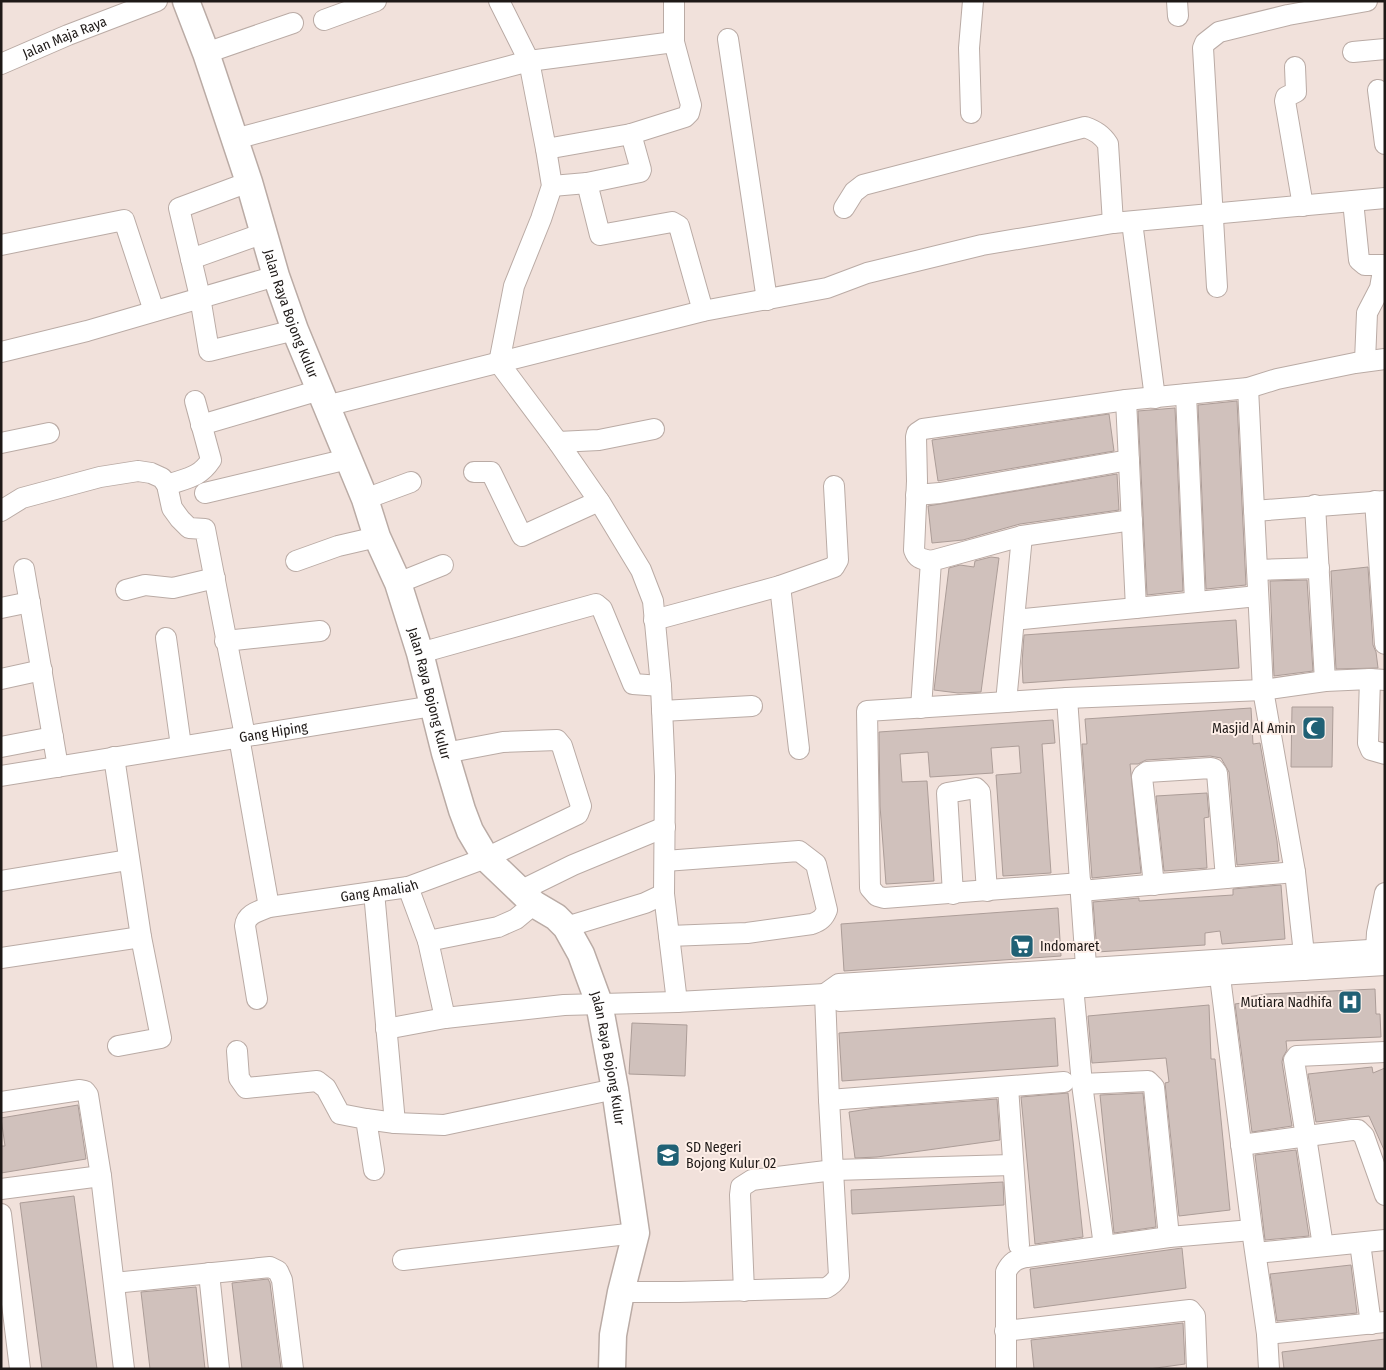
<svg xmlns="http://www.w3.org/2000/svg" width="1386" height="1370" font-family="'Fira Sans Condensed',sans-serif">
	<rect width="100%" height="100%" fill="#f1e1db"/>
	<path fill="#d0c1bc" stroke="#ac9d98" d="M1237,401L1246,585L1206,589L1198,405Z
		M1175,408L1183,591L1147,595L1138,411Z
		M1109,414L1114,451L938,481L932,440Z
		M1117,474L1119,510L1020,524L963,540L932,543L928,506Z
		M991,557L999,558L981,692L958,693L934,690L949,568L960,565L974,567L975,561Z
		M1368,567L1373,645L1376,652L1378,668L1336,669L1331,571Z
		M1307,580L1313,671L1274,676L1270,581Z
		M1236,620L1239,668L1023,683L1022,663L1024,635Z
		M1292,707H1333L1332,767H1291Z
		M1251,708L1253,744L1260,743L1277,841L1279,861L1237,865L1229,772L1221,758L1210,756L1146,760L1138,764H1130L1141,873L1092,878L1082,744H1087L1085,719Z
		M1053,720L1055,743L1042,744L1051,873L1003,876L996,775L1021,773L1019,746L991,748L993,773L930,777L928,752L900,754L902,782L927,781L934,881L886,884L880,806L879,732Z
		M1207,793L1209,817L1204,818L1207,868L1164,871L1156,796Z
		M1281,885L1285,939L1222,944L1220,931L1205,933V945L1097,952L1093,902L1139,898V901L1233,895V889Z
		M1058,908L1061,956L844,971L841,924Z
		M1375,989L1376,1014H1380L1381,1037L1286,1041L1287,1050L1283,1057L1282,1062L1292,1126L1252,1132L1235,1004L1248,1002L1247,997L1266,994Z
		M1209,1005L1211,1059H1215L1230,1210L1179,1216L1165,1083L1169,1082L1166,1058L1092,1063L1088,1016Z
		M1055,1018L1058,1066L842,1081L839,1033Z
		M632,1023L687,1025L685,1076L629,1074Z
		M1372,1067L1373,1073L1385,1068V1152L1369,1116L1316,1122L1308,1074Z
		M1068,1093L1083,1237L1035,1244L1021,1097Z
		M1143,1093L1156,1227L1114,1233L1100,1095Z
		M997,1099L1000,1140L877,1157L855,1158L849,1112L875,1108Z
		M78,1105L86,1159L1,1173V1146H5L1,1118Z
		M1296,1150L1309,1236L1265,1240L1255,1155Z
		M1003,1182L1004,1205L852,1214L851,1190Z
		M74,1196L97,1369H42L20,1203Z
		M1182,1248L1186,1288L1034,1308L1030,1269Z
		M1351,1265L1357,1313L1277,1321L1270,1274Z
		M268,1279L270,1283L281,1369H242L232,1283Z
		M196,1287L205,1369H150L141,1292Z
		M1183,1323L1185,1364L1149,1369H1034L1031,1340Z
		M1385,1339V1369H1284L1282,1352Z"/>
	<g fill="none" stroke-linecap="round" stroke-linejoin="round">
		<g stroke="#baaba5" stroke-width="22">
			<g id="minor">
				<path d="M499,1L529,61L546,149L552,186L541,219L514,286L499,363L558,442L601,504L641,570L653,601L661,686L665,776L664,894L677,1002"/>
				<path d="M1177,1L1178,16"/>
				<path d="M324,20L376,1"/>
				<path d="M728,39L767,300"/>
				<path d="M1353,52L1385,49"/>
				<path d="M206,53L293,23"/>
				<path id="s1" d="M1,64L68,35L157,1"/>
				<path d="M1295,67L1296,92L1286,97L1285,101L1303,206"/>
				<path d="M1378,90L1385,144"/>
				<path d="M971,113L969,48L973,1"/>
				<path d="M235,139L529,61L674,42"/>
				<path d="M546,149L631,134L685,117L689,113L691,105L674,42V1"/>
				<path d="M249,182L179,208L200,297L209,351L295,330"/>
				<path d="M587,183L600,235L672,222L679,226L703,311"/>
				<path d="M552,186L587,183L640,172L641,170L631,134"/>
				<path d="M1353,201L1359,260L1365,265H1385"/>
				<path d="M844,208L854,192L863,185L1085,127C1096,131 1102,135 1108,144L1113,223"/>
				<path d="M1132,222L1155,398"/>
				<path d="M1,245L124,220L154,311"/>
				<path d="M191,259L264,233"/>
				<path d="M1217,287L1203,48L1205,43L1219,32L1288,15L1367,1"/>
				<path d="M1,352L87,331L276,276"/>
				<path d="M1365,361L1367,313L1380,288L1384,265"/>
				<path d="M1248,388L1263,690L1295,872L1304,954L1305,970"/>
				<path d="M1186,394L1195,602"/>
				<path d="M1126,400L1136,608"/>
				<path d="M326,406L703,311L827,288L867,273L982,245L1113,223L1385,198"/>
				<path d="M201,425L320,390"/>
				<path d="M558,442L599,440L654,429"/>
				<path d="M1,443L49,433"/>
				<path d="M474,472H491L522,536L599,501"/>
				<path d="M167,485C187,478 199,478 211,460L195,401"/>
				<path d="M205,493L348,459"/>
				<path d="M916,495L940,493L1129,460"/>
				<path d="M365,499L411,482"/>
				<path d="M1375,501L1385,644"/>
				<path d="M1315,505L1325,681"/>
				<path d="M1,511L22,498L100,477L138,471L151,473L162,478L167,485L172,508L180,519L189,528L205,529L245,736"/>
				<path d="M1254,511L1385,501"/>
				<path d="M296,561L338,546L377,537"/>
				<path d="M931,561C922,559 917,559 914,550L917,481L916,437L917,433L923,429L1126,400L1248,388L1277,379L1355,363L1385,359"/>
				<path d="M24,569L58,767"/>
				<path d="M1257,570L1319,568"/>
				<path d="M398,583L443,565"/>
				<path d="M780,586L799,749"/>
				<path d="M126,590L145,585L173,588L215,578"/>
				<path d="M1,608L30,602"/>
				<path d="M654,620L780,586L834,567L838,560L834,486"/>
				<path d="M1014,620L1258,596"/>
				<path d="M166,638L181,746"/>
				<path d="M225,641L320,631"/>
				<path d="M420,653L596,604L602,609L633,684L661,686"/>
				<path d="M1,679L42,670"/>
				<path d="M1370,679L1368,743L1371,750L1385,754"/>
				<path d="M1067,698L1087,980"/>
				<path d="M1006,702L1022,536"/>
				<path d="M921,708L931,561L1022,536L1132,520"/>
				<path d="M662,711L752,706"/>
				<path d="M239,737L269,907"/>
				<path d="M1,747L53,737"/>
				<path d="M114,757L141,937L161,1038L118,1046"/>
				<path id="s2" d="M1,776L433,706"/>
				<path d="M665,861L799,851L816,864L827,910C824,918 820,921 812,924L747,933L669,936"/>
				<path d="M1,881L128,860"/>
				<path d="M1081,883L884,898L877,896L870,888L867,711L1067,698L1263,690L1325,681L1370,679L1385,680"/>
				<path d="M1154,885L1142,777L1143,775L1147,772L1211,768L1214,769L1217,773L1226,878"/>
				<path d="M408,887L428,941L498,927L516,919L534,904"/>
				<path d="M520,891L573,865L665,827"/>
				<path d="M1081,891L1295,872"/>
				<path d="M374,892L395,1123"/>
				<path d="M953,894L947,793L976,788L980,792L987,891"/>
				<path d="M566,927L645,903L664,894"/>
				<path d="M428,941L445,1018"/>
				<path d="M1376,950L1377,933L1385,893"/>
				<path d="M1,958L141,937"/>
				<path d="M1218,961L1252,1230L1267,1334L1269,1369"/>
				<path d="M1073,986L1082,1084L1104,1246"/>
				<path d="M825,994L839,984L1385,949"/>
				<path id="s3" d="M257,999L245,926C246,914 259,911 269,907L408,887L486,858L578,814L581,806L562,746L557,740L503,742L445,753"/>
				<path d="M386,1029L445,1018L564,1005L677,1002L825,994L840,1001L1087,987L1219,975L1385,965"/>
				<path d="M237,1051L239,1078L246,1088L317,1081L326,1088L340,1114L366,1119L374,1170"/>
				<path d="M1082,1084L1148,1081L1154,1087L1169,1237"/>
				<path d="M1008,1087L1019,1245"/>
				<path d="M829,1100L1064,1082"/>
				<path d="M1,1102L80,1090L85,1091L88,1095L101,1176L124,1369"/>
				<path d="M366,1119L395,1123L444,1125L615,1089"/>
				<path d="M1241,1145L1352,1130H1358L1364,1136L1385,1195"/>
				<path d="M1,1189L101,1176"/>
				<path d="M1,1214L20,1369"/>
				<path d="M1360,1243L1371,1324"/>
				<path d="M1323,1246L1294,1060L1297,1056L1385,1052"/>
				<path d="M1256,1253L1385,1240"/>
				<path d="M403,1260L636,1233"/>
				<path d="M209,1273L219,1369"/>
				<path d="M114,1283L270,1267L278,1271L282,1280L293,1369"/>
				<path d="M744,1291L740,1195L741,1187L752,1180L834,1170L1012,1165"/>
				<path d="M621,1292H679L826,1288C832,1285 835,1282 839,1276L829,1100L825,994"/>
				<path d="M1005,1331L1190,1310L1195,1316L1197,1369"/>
				<path d="M1267,1334L1385,1322"/>
				<path d="M1006,1369V1272C1011,1262 1016,1259 1027,1257L1169,1237L1252,1230"/>
			</g>
		</g>
		<g stroke="#baaba5" stroke-width="29">
			<g id="major">
				<path id="s4" d="M186,1L206,53L249,182L276,276L295,330L365,499L377,537L398,583L420,653L445,753L462,810L470,831L486,858L534,904L556,917L566,927L581,954L599,1003L615,1089L636,1233L621,1292L613,1335L612,1369"/>
			</g>
		</g>
		<use href="#minor" stroke="#fff" stroke-width="20"/>
		<use href="#major" stroke="#fff" stroke-width="26"/>
	</g>
	<defs>
		<g id="mosque-square" transform="scale(1.25)"><rect x="-9" y="-9" width="18" height="18" rx="4" fill="#206175" stroke="#feefe8"/><path d="M3.5-4.9A6 6 0 1 0 3.5 4.9A5 5 0 1 1 3.5-4.9Z" fill="#fff"/></g>
		<g id="supermarket-square" transform="scale(1.25)"><rect x="-9" y="-9" width="18" height="18" rx="4" fill="#206175" stroke="#feefe8"/><path d="M-6-5.5h2.5l.6 2H6L4.5 2H-2.5L-4.4-4H-6ZM-1.5 3.2a1.3 1.3 0 1 0 .1 0ZM3 3.2a1.3 1.3 0 1 0 .1 0Z" fill="#fff"/></g>
		<g id="hospital-square" transform="scale(1.25)"><rect x="-9" y="-9" width="18" height="18" rx="4" fill="#206175" stroke="#feefe8"/><path d="M-5-5h3v3.5h4V-5h3V5h-3V1.5h-4V5h-3Z" fill="#fff"/></g>
		<g id="school-square" transform="scale(1.25)"><rect x="-9" y="-9" width="18" height="18" rx="4" fill="#206175" stroke="#feefe8"/><path d="M0-5L7-2L0 1L-7-2ZM-4 1L0 2.5L4 1V4Q0 6-4 4Z" fill="#fff"/></g>
	</defs>
	<g fill-rule="evenodd">
		<use href="#mosque-square" x="1314" y="728"/>
		<use href="#supermarket-square" x="1022" y="946"/>
		<use href="#hospital-square" x="1350" y="1002"/>
		<use href="#school-square" x="668" y="1155"/>
	</g>
	<g text-anchor="middle" dominant-baseline="central" stroke-width="4" stroke-linejoin="round" paint-order="stroke">
		<g font-size="14" fill="#1e1917" stroke="#feefe8">
			<text stroke="none"><textPath href="#s1" startOffset="69">Jalan Maja Raya</textPath></text>
			<text stroke="none"><textPath href="#s4" startOffset="330">Jalan Raya Bojong Kulur</textPath></text>
			<text stroke="none"><textPath href="#s4" startOffset="735">Jalan Raya Bojong Kulur</textPath></text>
			<text stroke="none"><textPath href="#s2" startOffset="276">Gang Hiping</textPath></text>
			<text stroke="none"><textPath href="#s3" startOffset="218">Gang Amaliah</textPath></text>
			<text stroke="none"><textPath href="#s4" startOffset="1155">Jalan Raya Bojong Kulur</textPath></text>
		</g>
		<g font-size="14" fill="#1e1917" stroke="#feefe8" text-anchor="end">
			<text x="1296" y="728">Masjid Al Amin</text>
			<text x="1040" y="946" text-anchor="start">Indomaret</text>
			<text x="1332" y="1002">Mutiara Nadhifa</text>
			<text x="686" y="1147" text-anchor="start">SD Negeri<tspan x="686" dy="16">Bojong Kulur 02</tspan></text>
		</g>
	</g>
	<rect width="1386" height="1370" fill="none" stroke="#1e1917" stroke-width="5"/>
</svg>
